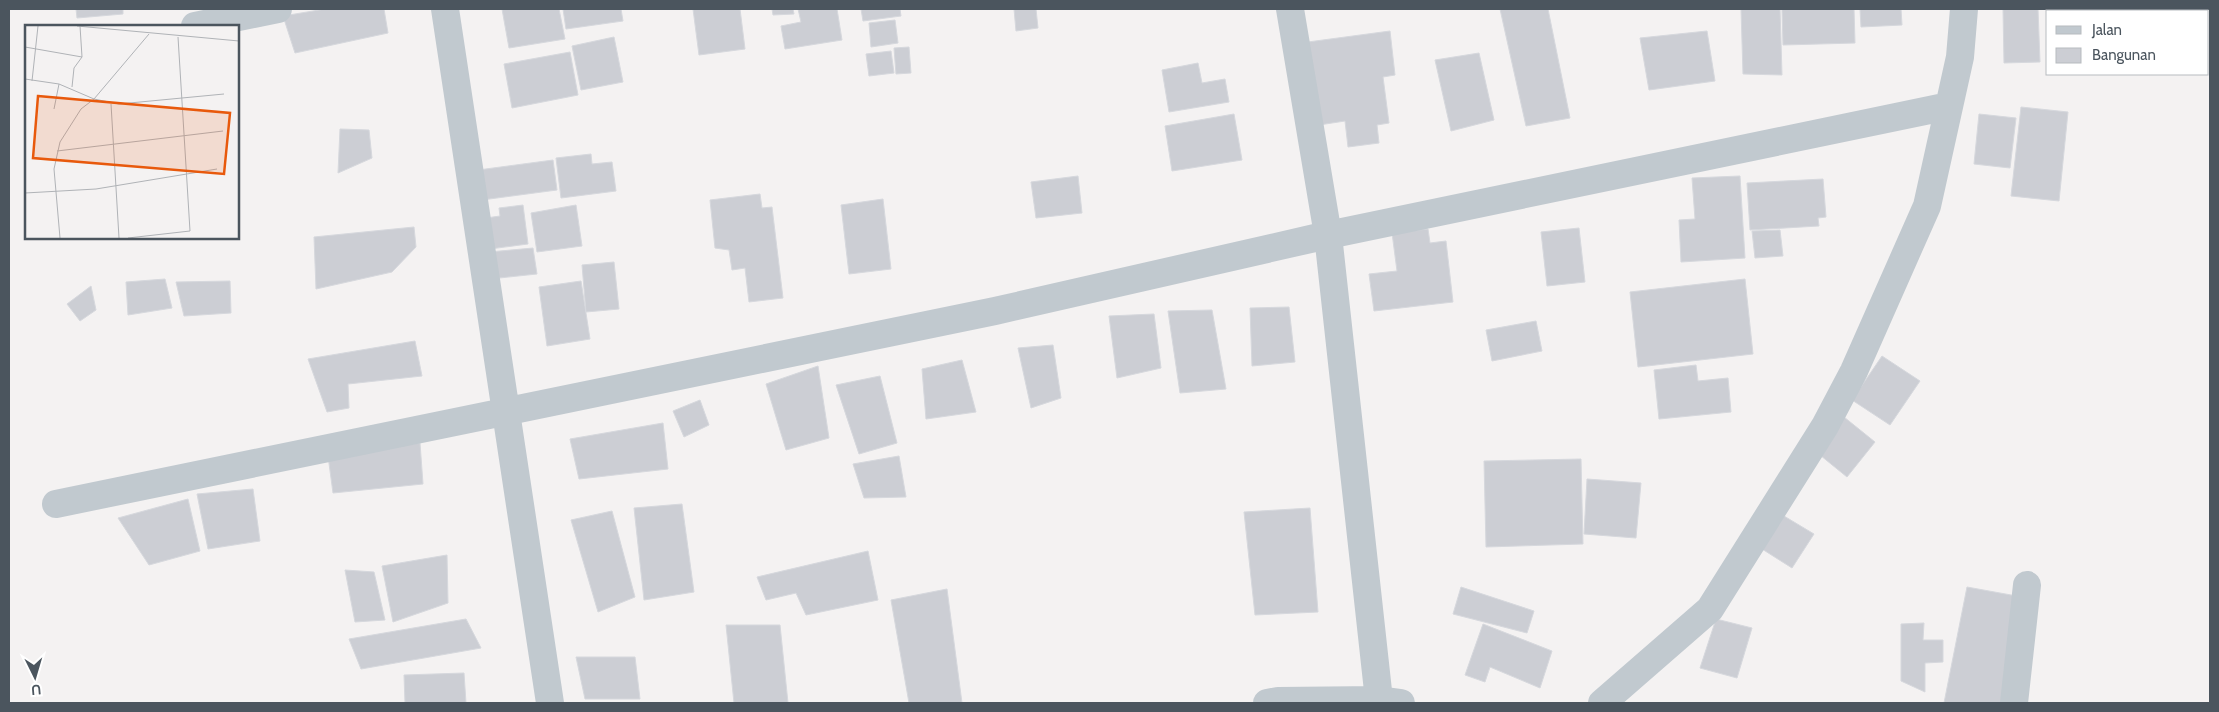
<svg xmlns="http://www.w3.org/2000/svg" width="2219" height="712" font-family="Cabin,sans-serif">
	<rect width="100%" height="100%" fill="#f4f2f2"/>
	<path fill="#ccced4" stroke="#d6d8dd" d="M76,9H123V14L77,18Z
		M325,9H384L388,33L295,53L283,16Z
		M502,9H559L565,39L509,48Z
		M563,9H621L623,21L566,29Z
		M693,9H740L745,49L699,55Z
		M772,9H793L794,14L773,15Z
		M798,9H837L842,40L785,49L781,26L801,22Z
		M861,9H900L901,16L863,21Z
		M1014,9H1036L1038,28L1016,31Z
		M1500,9H1548L1570,118L1526,126Z
		M1741,9H1780L1782,75L1743,74Z
		M1782,9H1854L1855,43L1783,45Z
		M1860,9H1901L1902,25L1861,27Z
		M2003,9H2038L2040,62L2004,63Z
		M2066,9H2093V11H2066Z
		M895,20L898,43L871,47L869,23Z
		M1390,31L1395,75L1383,77L1389,123L1377,125L1379,143L1348,147L1345,121L1319,125L1308,42Z
		M1707,31L1715,81L1649,90L1640,38Z
		M614,37L623,82L581,90L572,46Z
		M909,47L911,73L896,74L894,48Z
		M891,51L894,73L869,76L866,54Z
		M570,52L578,95L512,108L504,64Z
		M1479,53L1494,120L1451,131L1435,60Z
		M1198,63L1202,83L1225,79L1229,102L1169,112L1162,70Z
		M2021,107L2068,112L2059,201L2011,196Z
		M1234,114L1242,160L1172,171L1165,126Z
		M1979,114L2016,118L2010,168L1974,164Z
		M340,129L369,130L372,158L338,173Z
		M591,154L592,164L612,162L616,191L561,198L556,158Z
		M553,160L557,190L482,200L478,170Z
		M1078,176L1082,213L1036,218L1031,182Z
		M1740,176L1745,258L1681,262L1679,220L1695,219L1692,178Z
		M1823,179L1826,217L1818,218L1819,226L1750,230L1747,183Z
		M760,194L762,208L772,207L783,298L749,302L745,268L732,270L729,250L715,248L710,200Z
		M883,199L891,269L849,274L841,205Z
		M523,205L528,244L490,249L486,218L500,216L499,208Z
		M576,205L582,246L537,252L531,213Z
		M414,227L416,247L392,272L316,289L314,237Z
		M1579,228L1585,282L1547,286L1541,232Z
		M1428,229L1430,243L1446,241L1453,302L1374,311L1369,274L1397,271L1392,233Z
		M1780,230L1783,256L1755,258L1752,231Z
		M533,248L537,274L490,279L489,252Z
		M614,262L619,309L586,312L582,265Z
		M165,279L172,308L128,315L126,282Z
		M1745,279L1753,354L1638,367L1630,292Z
		M230,281L231,313L184,316L176,282Z
		M581,281L590,339L547,346L539,287Z
		M91,286L96,310L80,321L67,304Z
		M1289,307L1295,362L1252,366L1250,308Z
		M1212,310L1226,389L1180,393L1168,311Z
		M1154,314L1161,368L1117,378L1109,316Z
		M1536,321L1542,351L1492,361L1486,330Z
		M415,341L422,376L348,384L349,408L327,412L308,359Z
		M1053,345L1061,398L1031,408L1018,348Z
		M1882,356L1920,381L1890,425L1852,400Z
		M962,360L976,412L926,419L922,369Z
		M1696,365L1698,381L1728,378L1731,412L1659,419L1654,370Z
		M818,366L829,438L786,450L766,384Z
		M880,376L897,443L859,454L836,385Z
		M700,400L709,425L684,437L673,411Z
		M1844,417L1875,442L1847,477L1815,451Z
		M663,423L668,469L579,479L570,439Z
		M420,443L423,484L333,493L328,456Z
		M899,456L906,497L864,498L853,464Z
		M1581,459L1583,544L1486,547L1484,461Z
		M1587,479L1641,483L1636,538L1584,534Z
		M253,489L260,541L208,549L197,494Z
		M188,499L200,551L149,565L118,518Z
		M682,504L694,592L644,600L634,508Z
		M1310,508L1318,612L1255,615L1244,512Z
		M612,511L635,597L598,612L571,520Z
		M1784,516L1814,534L1792,568L1762,549Z
		M868,551L878,600L806,615L796,593L766,600L757,577Z
		M447,555L448,603L393,622L382,566Z
		M345,570L374,572L385,620L355,622Z
		M1461,587L1534,611L1527,633L1453,614Z
		M1967,587L2022,597L2002,703H1944Z
		M947,589L962,703H909L891,600Z
		M466,619L481,648L361,669L349,639Z
		M1716,619L1752,628L1737,678L1700,668Z
		M1924,623L1923,640H1943V662L1925,663V692L1901,681V624Z
		M1483,624L1552,651L1540,688L1490,667L1485,682L1465,675Z
		M726,625H780L788,703H734Z
		M576,657H635L640,699H585Z
		M464,673L466,703H405L404,675Z"/>
	<g fill="none" stroke-linecap="round" stroke-linejoin="round">
		<path stroke="#c1c9cf" stroke-width="28" d="M445,9L550,703
			M1290,9L1328,235L1379,700
			M195,26L278,9
			M56,504L995,311L1328,235L1949,106
			M1267,703L1278,701L1379,700L1401,703
			M1602,703L1710,609L1825,426L1854,371L1927,206L1960,57L1964,9
			M2014,703L2027,585"/>
	</g>
	<g transform="translate(25 25)">
		<rect width="214" height="214" fill="#f4f2f2"/>
		<path fill="none" stroke="#b0b3b7" stroke-width="1" d="M52,1L214,16M0,22L57,32M0,54L34,59L69,74L94,79L199,69M7,56L13,1M47,62L49,43L57,32L55,1M86,79L94,213M29,84L34,59M32,126L198,106M0,168L71,164L192,144M35,213L29,144L35,117L56,84L69,74L124,9M103,213L165,206L153,12"/>
		<path fill="#e8590c" fill-opacity="0.15" stroke="#e8590c" stroke-width="2.5" d="M13,71L205,88L199,149L8,133Z"/>
		<rect width="214" height="214" fill="none" stroke="#4b555e" stroke-width="2.5"/>
	</g>
	<rect width="2219" height="712" fill="none" stroke="#4b555e" stroke-width="20"/>
	<rect x="2046" y="10" width="162" height="65" fill="#ffffff" stroke="#b7bbbf"/>
	<rect x="2056" y="26" width="25" height="8" fill="#c1c9cf" stroke="#b7bbbf"/>
	<text x="2092" y="35" font-size="15" fill="#4b555e">Jalan</text>
	<rect x="2056" y="48" width="25" height="15" fill="#ccced4" stroke="#b7bbbf"/>
	<text x="2092" y="60" font-size="15" fill="#4b555e">Bangunan</text>
	<g transform="translate(35 677) rotate(175)" stroke="#ffffff" stroke-width="4" paint-order="stroke">
	<path d="M0-4L9 19L0 12L-9 19Z" fill="#4b555e"/>
	<text y="-8" font-size="14" font-weight="bold" text-anchor="middle" fill="#4b555e">U</text>
	</g>
</svg>
